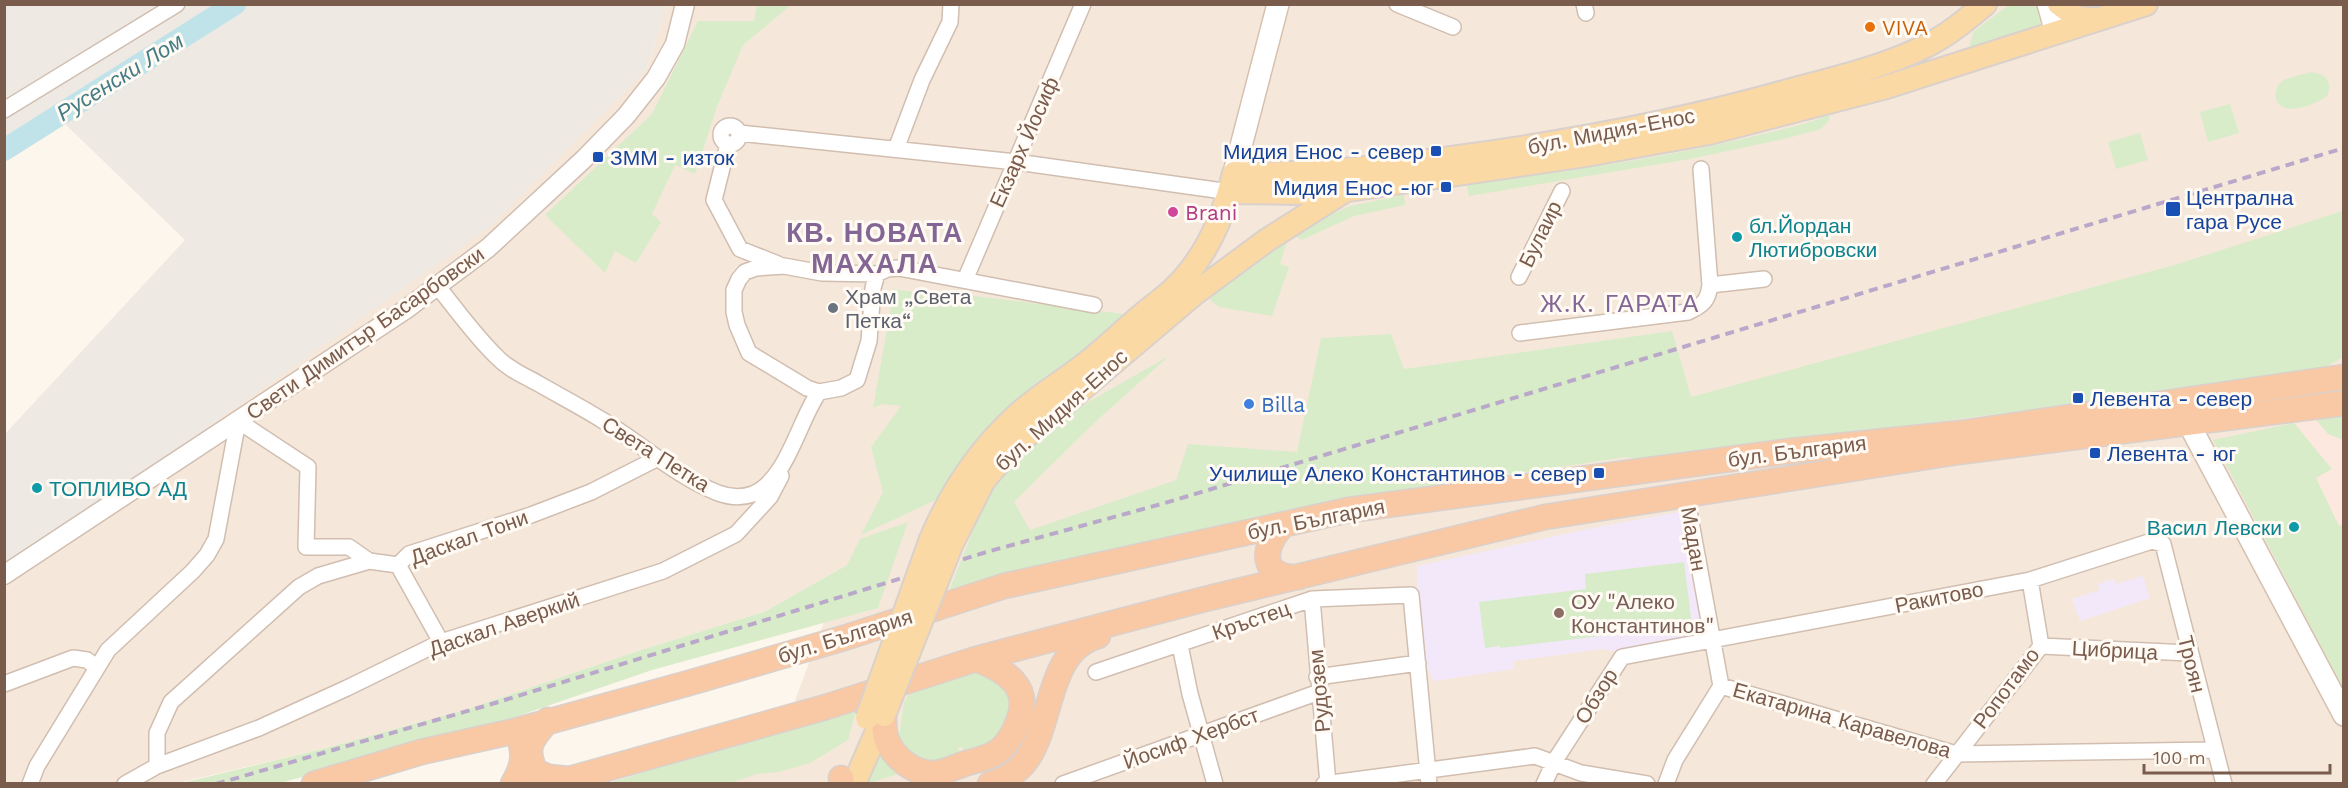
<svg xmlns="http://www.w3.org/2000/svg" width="2348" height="788" font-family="'Work Sans',sans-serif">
	<rect width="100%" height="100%" fill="#fdf6ec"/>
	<path fill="#f5e8da" d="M667,5H2343V783H730L770,769L824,622L878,608L847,565L764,612L641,650L468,709L322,749L178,783H5L4,568L646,70Z"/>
	<path fill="#fde8e0" d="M2343,403V524L2339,526L2315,477L2331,469L2284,411Z"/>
	<path fill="#efe9e4" d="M5,5H667L646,70L489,227L5,572L4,435L185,240L63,122L5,154Z"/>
	<path fill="#f3e8fa" d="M1684,511L1702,637L1620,652L1602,649L1514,661V669L1434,681L1427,668L1417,590V566L1588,529Z
		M2143,576L2150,598L2080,621L2072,599L2100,590L2098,584L2114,579L2116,584Z"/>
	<path fill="#d8ecc9" d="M757,5H791L743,45L718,104L695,174L675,165L652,214L661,222L636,263L615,251L605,273L545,215L652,114L698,21H754Z
		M2009,5H2036L2042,29L1968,54L1973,32Z
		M2311,72C2326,74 2333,81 2327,96C2318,103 2294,113 2283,107C2272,102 2274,85 2284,80C2292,76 2303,75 2311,72Z
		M2230,104L2239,133L2208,142L2200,112Z
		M1829,115V120L1821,129L1788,138L1690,159L1469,196L1466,183C1560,172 1654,160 1746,138C1774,131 1802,126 1829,115Z
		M2140,133L2148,160L2116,169L2108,142Z
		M1404,195L1405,205L1354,216L1302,240L1294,235L1297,230L1350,206Z
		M2343,211V357L2315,373L1640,460L1626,457L1391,492L949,591L991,485L1074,410L1169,356L1093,424L1014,502L1030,530L1176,480L1188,444L1297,452L1321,338L1391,334L1404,369L1672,331L1691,397L2178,264Z
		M1288,238L1280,264L1289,267L1272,316L1219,307L1211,301L1209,293Z
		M894,289L948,297L957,289L975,296L1133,315L938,499L861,535L883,492L871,447L901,406L882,404L873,408Z
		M2343,415V440L2328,434L2316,420Z
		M2294,423L2332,469L2316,478L2339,526L2343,524V688L2213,440Z
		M908,522L878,608L652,670L486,727L280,783L178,784L322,749L468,709L641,650L764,612L847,565L860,539Z
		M1684,562L1692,625L1500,648V646L1485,648L1479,602L1586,589L1585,574Z
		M971,671L990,674L1012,695L1006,728L994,744L964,754L962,747L958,748L960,755L936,763L914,757L899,736L904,702L914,687Z
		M857,707L848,740L810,763L778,772L757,774L730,783L605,784Z
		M882,741L907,771L870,783L864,784Z"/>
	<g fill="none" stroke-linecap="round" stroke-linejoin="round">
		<path stroke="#bfe3e8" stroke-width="22" d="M4,150L235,4"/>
		<g stroke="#d1beb0" stroke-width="18">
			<path id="minor" d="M1397,4L1453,27
				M1584,4L1586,13
				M4,110L177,4
				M721 135a9 9 0 1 1 18 0a9 9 0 1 1-18 0Z
				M739,133L1016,162L1230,192
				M728,144L714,200L740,249L778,264
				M896,149L922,80L950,22L951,4
				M1519,277L1562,191
				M965,280L1083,4
				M1710,285L1764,279
				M438,287C457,310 475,336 497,357C508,369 525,376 539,384C560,396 581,407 602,420C641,443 675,476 718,493C729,497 742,498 753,494C787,480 799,420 819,392L807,388L749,353L737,325L734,312V290L739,279L745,272L756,268L784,266L822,273L877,274L887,269L899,268L1094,305
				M1520,333L1688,312C1703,305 1708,301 1710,285L1701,169
				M819,392L841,388L857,380L869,341L873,288L877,274
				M398,565L441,642
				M1312,599L1328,784
				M1180,645L1190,694L1215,784
				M2041,646L2189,653
				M1096,672L1312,599L1411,595L1429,784
				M1317,677L1418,663
				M4,684L73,658L87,660L96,667
				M1721,686L1956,754L2214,750
				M157,766V733L171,702L299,587L318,576L369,561L398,565L409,554L531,515L591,492L658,458
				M30,784L37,766L108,650L193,571L207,555L216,539L238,421L308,467L306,547H349L369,561
				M125,784L157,766L259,728L347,688L441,642L663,571L736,534L770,497L781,476
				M1063,784L1319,692
				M1324,784L1535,756L1581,773L1647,784
				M1544,784L1554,762L1622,657L2030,580L2152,541L2163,544L2224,784
				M1666,784L1675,760L1721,686L1686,495
				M1934,784L2041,646L2030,580"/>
		</g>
		<g stroke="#d1beb0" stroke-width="21">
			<path id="tertiary" d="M4,575L405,310L488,248L584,159L626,116L656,78L675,44L685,4"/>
		</g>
		<g stroke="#d6c0b0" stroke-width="24">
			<path id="secondary" d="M2048,4L2056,32
				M1234,173L1278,4
				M2189,424L2344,715"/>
		</g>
		<g stroke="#dad1cd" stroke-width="26">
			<path id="primary" d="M2059,4L2078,18L2096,19
				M1230,192L1302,193L1348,190L1586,155L1709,133L1883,88L2146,4
				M931,539C951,492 977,452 1015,417C1036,397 1061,383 1084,365C1102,351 1119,335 1136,320C1146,311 1157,303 1168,294C1204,263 1223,219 1234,173C1307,176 1378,167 1451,158C1563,143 1674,123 1784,92C1831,79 1882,68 1926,46C1948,35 1966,20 1985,4
				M952,543L984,480L1011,449L1194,294L1267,240L1343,192
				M854,784L884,715"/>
		</g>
		<g stroke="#dad1cd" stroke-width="27">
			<path id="trunk" d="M1284,524C1261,547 1259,578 1299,577
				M884,715C884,723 884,731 886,738C893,758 915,775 936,773C946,772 957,766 967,763C978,760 992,757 1001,749C1009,742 1014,732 1018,722C1033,687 1005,670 976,659
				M548,720C532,739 524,746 535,771L548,777L568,779
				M841,778L842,784
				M314,784L421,752L511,732L689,683L844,638L1004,586L1349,510L1791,451L1961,433L2344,377
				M513,784C521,770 525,759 521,744
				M552,784L826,707L976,659L1205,599L1545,517L1958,452L2344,403
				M990,784C1003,779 1016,774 1025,762C1054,725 1045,651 1098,636"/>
		</g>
		<use href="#minor" stroke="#fff" stroke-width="15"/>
		<use href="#tertiary" stroke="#fff" stroke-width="18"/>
		<use href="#secondary" stroke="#fff" stroke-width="21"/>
		<use href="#primary" stroke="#fbd9a5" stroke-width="22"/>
		<use href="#trunk" stroke="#f9c8a4" stroke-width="24"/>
		<path stroke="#b9a8c9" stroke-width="4" stroke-dasharray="9 6" stroke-linecap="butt" d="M216,784L495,703L990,551L1165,503L2344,148"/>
		<g stroke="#dad1cd" stroke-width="26" stroke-linecap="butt">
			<path id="primary-bridge" d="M884,715L952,543
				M867,718L931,539"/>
		</g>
		<use href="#primary-bridge" stroke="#fbd9a5" stroke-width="22"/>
	</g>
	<circle fill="#e8710a" stroke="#fffaf3" stroke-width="2" cx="1870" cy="27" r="6"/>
	<g fill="#1a4fb4" stroke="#fffaf3" stroke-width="2">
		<rect x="1430" y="145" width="12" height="12" rx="3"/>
		<rect x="592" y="151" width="12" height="12" rx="3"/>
		<rect x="1440" y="181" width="12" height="12" rx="3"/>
		<rect x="2165" y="201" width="16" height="16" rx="3"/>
		<rect x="2072" y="392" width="12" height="12" rx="3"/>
		<rect x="2089" y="447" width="12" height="12" rx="3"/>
		<rect x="1593" y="467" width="12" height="12" rx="3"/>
	</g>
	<circle fill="#d1479c" stroke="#fffaf3" stroke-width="2" cx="1173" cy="212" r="6"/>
	<g fill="#0f9aa8" stroke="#fffaf3" stroke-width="2">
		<circle cx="1737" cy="237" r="6"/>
		<circle cx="37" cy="488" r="6"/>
		<circle cx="2294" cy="527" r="6"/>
	</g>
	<circle fill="#6b7280" stroke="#fffaf3" stroke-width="2" cx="833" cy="308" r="6"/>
	<circle fill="#3f7fe0" stroke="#fffaf3" stroke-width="2" cx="1249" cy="404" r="6"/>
	<circle fill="#8d6e63" stroke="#fffaf3" stroke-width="2" cx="1559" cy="613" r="6"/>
	<g text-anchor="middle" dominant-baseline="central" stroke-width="6" stroke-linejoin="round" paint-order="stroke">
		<g font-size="21" fill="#c56008" stroke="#fffaf3" text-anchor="start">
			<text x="1882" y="27">VIVA</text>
		</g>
		<g font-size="21" fill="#7a5c4d" stroke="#fffaf3">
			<text transform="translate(1611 131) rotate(-11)">бул. Мидия-Енос</text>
			<text transform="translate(1024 142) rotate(-66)">Екзарх Йосиф</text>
			<text transform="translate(1540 234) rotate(-64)">Булаир</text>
			<text transform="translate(365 333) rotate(-35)">Свети Димитър Басарбовски</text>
			<text transform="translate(1061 410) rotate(-42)">бул. Мидия-Енос</text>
			<text transform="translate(1797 451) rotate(-7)">бул. България</text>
			<text transform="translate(656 454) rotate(32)">Света Петка</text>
			<text transform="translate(1316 519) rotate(-11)">бул. България</text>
			<text transform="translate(469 537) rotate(-20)">Даскал Тони</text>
			<text transform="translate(1694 539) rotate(80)">Мадан</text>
			<text transform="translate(1939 597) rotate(-11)">Ракитово</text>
			<text transform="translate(1251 620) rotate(-19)">Кръстец</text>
			<text transform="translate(504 624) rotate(-19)">Даскал Аверкий</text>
			<text transform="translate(845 636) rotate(-17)">бул. България</text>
			<text transform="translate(2115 650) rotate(3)">Цибрица</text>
			<text transform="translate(2192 664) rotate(76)">Троян</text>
			<text transform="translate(2006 688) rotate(-53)">Ропотамо</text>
			<text transform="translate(1319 691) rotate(-95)">Рудозем</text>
			<text transform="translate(1596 696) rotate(-58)">Обзор</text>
			<text transform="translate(1842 720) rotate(16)">Екатарина Каравелова</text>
			<text transform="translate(1191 738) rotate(-20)">Йосиф Хербст</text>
		</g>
		<g font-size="21" fill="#164399" stroke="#fffaf3" text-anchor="start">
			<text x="1424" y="151" text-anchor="end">Мидия Енос - север</text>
			<text x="610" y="157">ЗММ - изток</text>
			<text x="1434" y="187" text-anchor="end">Мидия Енос -юг</text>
			<text x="2186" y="197">Централна<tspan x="2186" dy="24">гара Русе</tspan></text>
			<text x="2090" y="398">Левента - север</text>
			<text x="2107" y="453">Левента - юг</text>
			<text x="1587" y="473" text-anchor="end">Училище Алеко Константинов - север</text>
		</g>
		<g font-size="21" fill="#b23c85" stroke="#fffaf3" text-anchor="start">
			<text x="1185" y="212">Brani</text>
		</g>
		<g font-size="21" fill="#0d838f" stroke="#fffaf3" text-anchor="start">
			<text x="1749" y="225">бл.Йордан<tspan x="1749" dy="24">Лютибровски</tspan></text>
			<text x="49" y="488">ТОПЛИВО АД</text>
			<text x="2282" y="527" text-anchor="end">Васил Левски</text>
		</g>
		<g font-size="21" fill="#5b616d" stroke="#fffaf3" text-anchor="start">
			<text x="845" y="296">Храм „Света<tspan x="845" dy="24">Петка“</tspan></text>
		</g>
		<g font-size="21" fill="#366cbe" stroke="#fffaf3" text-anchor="start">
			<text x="1261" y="404">Billa</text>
		</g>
		<g font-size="21" fill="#785e54" stroke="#fffaf3" text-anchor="start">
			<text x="1571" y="601">ОУ "Алеко<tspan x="1571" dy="24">Константинов"</tspan></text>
		</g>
		<g font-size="22" font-style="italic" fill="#437c86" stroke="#fffaf3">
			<text transform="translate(120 77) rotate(-32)">Русенски Лом</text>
		</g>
		<g font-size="24" letter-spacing="1.5" fill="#846695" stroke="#fffaf3">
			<text x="1620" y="304">Ж.К. ГАРАТА</text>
		</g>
		<g font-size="27" font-weight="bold" letter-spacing="1.5" fill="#846695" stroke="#fffaf3">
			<text x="875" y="233">КВ. НОВАТА<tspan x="875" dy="31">МАХАЛА</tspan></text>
		</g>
	</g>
	<rect width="2348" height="788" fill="none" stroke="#7a5c4d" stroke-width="12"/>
	<path d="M2144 764v9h186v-9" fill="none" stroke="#7a5c4d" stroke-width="3"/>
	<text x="2153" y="764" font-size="18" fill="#7a5c4d" stroke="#fffaf3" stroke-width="4.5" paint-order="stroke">100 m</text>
</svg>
